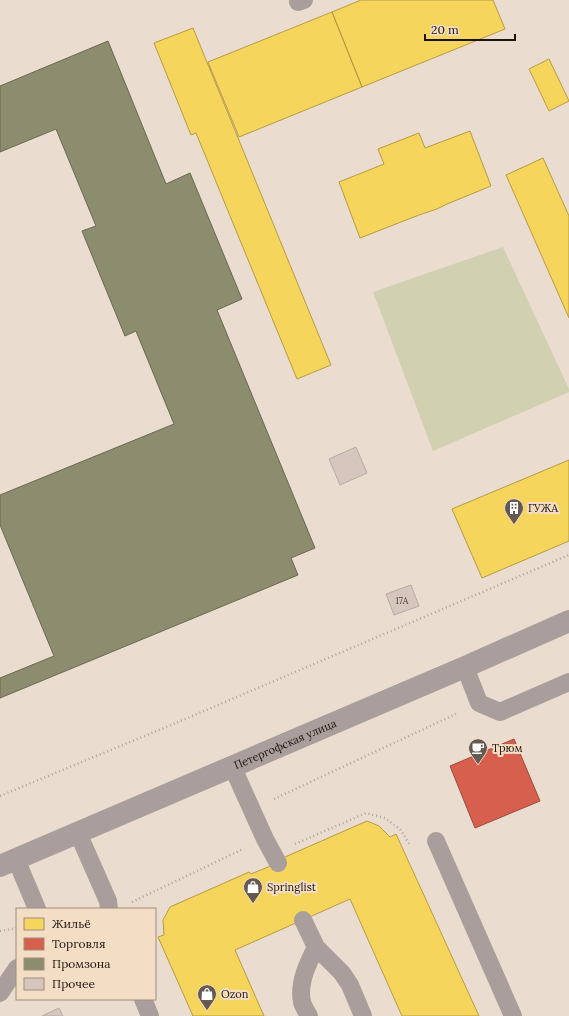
<svg xmlns="http://www.w3.org/2000/svg" width="569" height="1016" font-family="Lora,serif">
	<rect width="100%" height="100%" fill="#eaddd0"/>
	<path fill="#d1d0b0" d="M503,247L569,389V392L433,451L373,292Z"/>
	<path fill="#f6d55c" stroke="#b59b44" d="M361,0H493L505,29L362,87L332,12Z
		M332,12L362,87L239,137L208,62Z
		M193,28L331,365L297,379L196,133L191,135L154,43Z
		M549,59L569,101L549,111L529,69Z
		M470,131L491,186L447,204L437,209L419,215L360,238L339,182L384,164L378,149L419,133L425,148Z
		M543,158L569,216V318L506,175Z
		M569,460V541L482,578L452,509Z
		M367,821L379,826L390,837L396,834L479,1016H402L350,899L235,950L264,1016H193L158,937L164,935L163,920L170,907L249,872L251,874L278,863L285,857Z"/>
	<path fill="#d6604d" stroke="#9e493a" d="M514,739L540,801L475,828L450,766Z"/>
	<path fill="#8c8c6e" stroke="#6a6851" d="M108,41L166,184L190,173L242,299L217,310L315,548L291,558L298,575L0,698V678L54,656L0,525V495L174,424L136,331L125,336L82,231L96,226L56,129L0,152V86Z"/>
	<path fill="#d7c6bd" stroke="#b7aca4" d="M356,447L367,473L340,485L329,459Z
		M411,585L419,606L394,615L386,594Z
		M59,1008L63,1016H42Z"/>
	<g fill="none" stroke-linecap="round" stroke-linejoin="round">
		<path stroke="#ada39d" stroke-width="2.5" stroke-dasharray="1 3" stroke-linecap="butt" d="M0,796L183,720L569,555
			M274,799L456,714
			M295,844L366,813L385,818L400,829L410,845
			M132,902L243,849
			M0,931L17,928"/>
		<path stroke="#a99e9b" stroke-width="18" d="M298,2L304,0
			M465,667L479,703L500,712L569,682
			M233,768L265,839L278,863
			M78,833L108,901L109,909
			M436,841L513,1016
			M16,859L37,909
			M303,920L316,947L342,973L350,985L363,1016
			M0,993L17,968
			M143,999L150,1016
			M309,1016C306,1011 303,1006 302,1002C298,983 308,963 316,947"/>
		<path stroke="#a99e9b" stroke-width="22" id="s1" d="M0,866L465,667L569,621"/>
	</g>
	<defs>
		<g id="building-pin" transform="scale(1)"><path d="M0 17L-7.5 6A9.5 9.5 0 1 1 7.5 6Z" fill="#645a51" stroke="#f4ddc5"/><path d="M-4-6H4V6H1V3H-1V6H-4ZM-2.5-4.3h1.7v1.8h-1.7ZM.8-4.3h1.7v1.8H.8ZM-2.5-1h1.7V.8h-1.7ZM.8-1h1.7V.8H.8Z" fill="#fff"/></g>
		<g id="cafe-pin" transform="scale(1)"><path d="M0 17L-7.5 6A9.5 9.5 0 1 1 7.5 6Z" fill="#645a51" stroke="#f4ddc5"/><path d="M-5.5-4.5H6V0H3Q3 3.5 0 3.5H-2.5Q-5.5 3.5-5.5 0ZM3-3.2v2h1.7v-2ZM-6 4.5H4V6H-6Z" fill="#fff"/></g>
		<g id="shop-pin" transform="scale(1)"><path d="M0 17L-7.5 6A9.5 9.5 0 1 1 7.5 6Z" fill="#645a51" stroke="#f4ddc5"/><path d="M-5-2.5h2.3a2.7 3.5 0 0 1 5.4 0H5L5.5 6h-11ZM-1.5-2.5h3a1.5 2.3 0 0 0-3 0Z" fill="#fff"/></g>
	</defs>
	<g fill-rule="evenodd">
		<use href="#building-pin" x="514" y="508"/>
		<use href="#cafe-pin" x="478" y="748"/>
		<use href="#shop-pin" x="253" y="887"/>
		<use href="#shop-pin" x="207" y="994"/>
	</g>
	<g text-anchor="middle" dominant-baseline="central" stroke-width="4" stroke-linejoin="round" paint-order="stroke">
		<g font-size="9" fill="#4c4239">
			<text x="402" y="600">17А</text>
		</g>
		<g font-size="11" fill="#1c140c" stroke="#f4ddc5" text-anchor="start">
			<text x="528" y="508">ГУЖА</text>
			<text x="492" y="748">Трюм</text>
			<text x="267" y="887">Springlist</text>
			<text x="221" y="994">Ozon</text>
		</g>
		<g font-size="11" fill="#1c140c" stroke="#f4ddc5">
			<text stroke="none"><textPath href="#s1" startOffset="310">Петергофская улица</textPath></text>
		</g>
	</g>
	<rect x="16" y="908" width="140" height="92" fill="#f4ddc5" stroke="#9e8d7b"/>
	<rect x="24" y="918" width="20" height="12" fill="#f6d55c" stroke="#9e8d7b"/>
	<text x="52" y="928" font-size="12" fill="#1c140c">Жильё</text>
	<rect x="24" y="938" width="20" height="12" fill="#d6604d" stroke="#9e8d7b"/>
	<text x="52" y="948" font-size="12" fill="#1c140c">Торговля</text>
	<rect x="24" y="958" width="20" height="12" fill="#8c8c6e" stroke="#9e8d7b"/>
	<text x="52" y="968" font-size="12" fill="#1c140c">Промзона</text>
	<rect x="24" y="978" width="20" height="12" fill="#d7c6bd" stroke="#9e8d7b"/>
	<text x="52" y="988" font-size="12" fill="#1c140c">Прочее</text>
	<path d="M425 34v6h90v-6" fill="none" stroke="#1c140c" stroke-width="2"/>
	<text x="431" y="34" font-size="12" fill="#1c140c" stroke="#f4ddc5" stroke-width="3" paint-order="stroke">20 m</text>
</svg>
